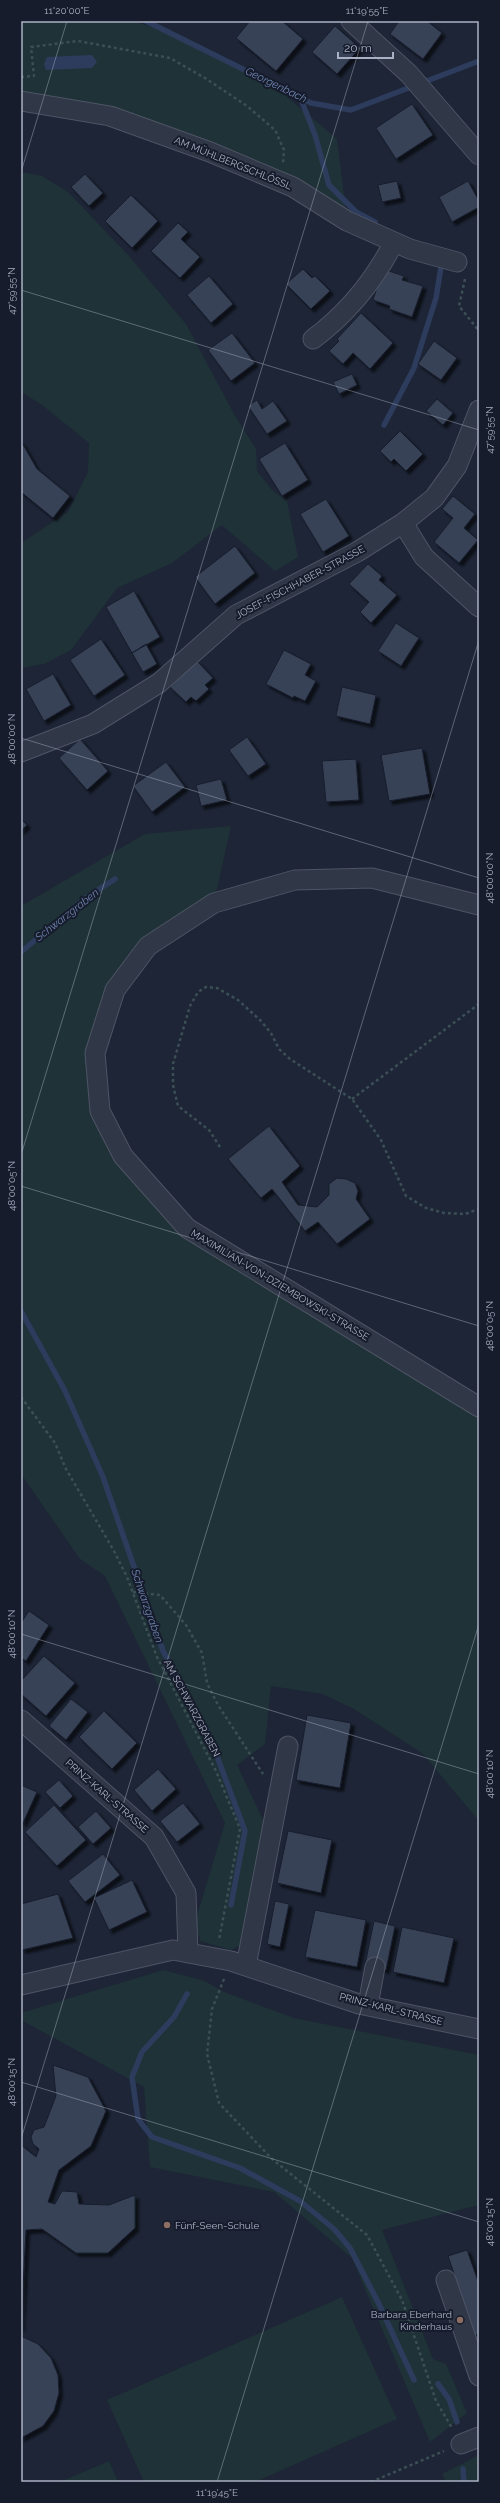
<svg xmlns="http://www.w3.org/2000/svg" width="500" height="2503" font-family="Raleway,sans-serif">
	<defs>
		<filter id="shadow"><feDropShadow dx="3.5" dy="3.5" stdDeviation="1" flood-color="#0009"/></filter>
	</defs>
	<rect width="100%" height="100%" fill="#1d2536"/>
	<path fill="#1f3237" d="M21,21H132L177,34L267,80L337,139L347,221L210,152L21,101Z
		M21,172L42,176L68,192L128,255L186,324L234,414L256,449L257,471L272,490L287,501L298,557L275,571L222,525L172,563L117,588L71,650L44,664L21,668V543L68,512L88,472L89,443L42,405L21,392Z
		M231,826L214,903L148,946L115,990L95,1053L100,1111L180,1221L479,1407V1821L422,1753L354,1709L322,1694L271,1686L265,1744L237,1765L265,1824L241,1945L231,1950L200,1941L195,1922L225,1823L105,1576L80,1559L21,1474V906L145,834Z
		M163,1970L205,1981L224,1992L294,2018L479,2055V2205L382,2230L433,2359L446,2364L467,2413L430,2442L352,2258L274,2192L150,2167L144,2087L21,2020V2013Z
		M342,2297L397,2419L255,2482H144L107,2400Z
		M479,2455V2482H446L442,2474Z
		M109,2461L118,2482H60Z"/>
	<path fill="#2d3c5d" d="M92,55L97,62L92,68L46,70L44,64L47,57Z"/>
	<g fill="none" stroke-linecap="round" stroke-linejoin="round">
		<path stroke="#2d3c5d" stroke-width="5.5" d="M146,21L311,103L351,110L479,61
			M300,97L315,135L329,185L356,212L375,222
			M384,425L414,368L436,298L441,267
			M21,952L84,899L115,879
			M21,1311L65,1391L103,1477L163,1651L209,1735L245,1831L231,1905
			M187,1994L174,2017L142,2052L132,2077L138,2119L152,2137L240,2168L300,2201L334,2229L350,2248L379,2304L414,2380
			M438,2384L449,2399L457,2422
			M463,2469L464,2482"/>
	</g>
	<path fill="#394257" stroke="#181e2d" filter="url(#shadow)" d="M250,21H282L303,39L276,71L236,38Z
		M399,21H427L442,33L423,59L390,34Z
		M335,26L360,48L337,74L312,52Z
		M412,104L433,135L396,159L376,128Z
		M85,174L103,193L89,206L71,187Z
		M397,181L401,198L382,202L378,185Z
		M468,181L479,201V207L452,222L439,197Z
		M131,195L158,221L132,248L105,221Z
		M178,223L188,232L181,239L200,257L180,278L151,251Z
		M303,269L312,278L315,276L330,291L311,309L286,284Z
		M383,269L404,276L402,280L423,286L412,317L389,309L390,306L373,300Z
		M209,276L233,304L211,323L187,295Z
		M361,313L393,343L370,369L353,353L343,364L329,351L339,341L337,339Z
		M232,333L255,363L231,381L208,350Z
		M434,341L457,358L441,380L418,364Z
		M352,374L357,385L339,394L333,382Z
		M437,399L453,413L443,425L426,411Z
		M257,400L262,409L273,401L287,421L267,434L248,406Z
		M400,431L423,454L406,471L394,459L391,462L380,451Z
		M21,441L37,469L70,496L53,518L21,492Z
		M285,443L308,480L282,496L259,459Z
		M453,496L475,514L464,528L478,540L459,563L434,542L453,518L442,509Z
		M326,499L349,536L323,552L300,514Z
		M235,546L255,573L215,604L195,577Z
		M368,564L382,576L379,580L397,595L371,623L360,612L369,602L349,584Z
		M134,591L160,637L132,653L106,607Z
		M396,623L419,638L401,666L378,651Z
		M101,639L125,675L94,696L70,660Z
		M146,644L157,664L143,672L132,653Z
		M284,650L311,664L305,675L316,681L305,701L294,696L293,698L266,684Z
		M197,661L213,678L205,685L209,689L196,701L191,697L186,702L170,687Z
		M53,674L71,705L44,721L26,689Z
		M342,687L376,695L370,724L336,716Z
		M247,737L266,764L248,776L229,750Z
		M80,739L108,771L87,790L59,758Z
		M422,748L430,794L389,801L381,755Z
		M356,759L359,800L326,802L322,761Z
		M166,762L185,787L152,812L133,786Z
		M221,779L227,800L201,806L196,785Z
		M21,819L27,825L21,831Z
		M269,1126L300,1166L282,1182L298,1205L317,1207L329,1195V1184L337,1178L346,1179L355,1183L358,1191L356,1199L370,1219L337,1244L318,1222L305,1231L272,1189L261,1198L228,1159Z
		M29,1611L49,1625L26,1661L21,1658V1623Z
		M44,1656L75,1683L46,1716L21,1694V1681Z
		M71,1699L88,1712L66,1740L49,1726Z
		M104,1711L137,1743L112,1769L79,1737Z
		M307,1715L351,1723L340,1788L296,1780Z
		M158,1769L176,1789L152,1811L134,1790Z
		M59,1780L73,1796L60,1808L45,1792Z
		M21,1785L37,1792L23,1823L21,1822Z
		M183,1803L200,1824L177,1842L160,1821Z
		M54,1805L86,1840L57,1866L25,1832Z
		M96,1811L111,1828L93,1844L78,1827Z
		M288,1831L332,1840L321,1893L277,1883Z
		M103,1854L120,1875L85,1902L68,1881Z
		M132,1880L147,1912L109,1930L94,1898Z
		M58,1894L73,1938L22,1950L21,1904Z
		M275,1901L289,1904L280,1947L267,1944Z
		M315,1910L366,1920L357,1967L305,1957Z
		M374,1921L395,1926L386,1970L365,1965Z
		M402,1927L454,1938L444,1983L393,1972Z
		M53,2065L88,2077L106,2111L91,2146L59,2170L48,2202L55,2204L62,2191L77,2192L79,2204L109,2205L135,2195V2228L108,2253H76L42,2229L26,2230L21,2328V2145L36,2157L39,2149L33,2144L31,2137L34,2130L44,2127L56,2096Z
		M467,2250L479,2284V2334L475,2335L448,2256Z
		M21,2336L38,2344L51,2358L58,2375L59,2393L54,2411L43,2426L21,2438Z"/>
	<g fill="none" stroke-linecap="round" stroke-linejoin="round">
		<g stroke="#4e5465" stroke-width="21">
			<path id="minor" d="M351,21L409,74L479,155
				M21,101L110,116L210,152L293,187L347,221L410,249L457,262
				M313,339C348,313 374,281 394,242
				M403,523L424,557L479,607
				M21,752L93,724L159,683L236,615L357,552L403,523L434,498L457,466L479,410
				M479,905L372,878L295,880L214,903L148,946L115,990L95,1053L100,1111L123,1156L187,1228L479,1407
				M21,1720L154,1837L186,1893L188,1953
				M246,1966L288,1746
				M21,1985L173,1950L231,1961L359,2004L479,2029
				M368,2005L375,1967
				M446,2280L479,2376
				M461,2444L479,2437"/>
		</g>
		<path stroke="#3c4f55" stroke-width="2.5" stroke-dasharray="3 3" stroke-linecap="butt" d="M21,77L34,76L31,47L78,41L170,58L205,78L247,106L275,130L284,150L283,163
			M465,279L459,306L479,331
			M352,1099L479,1004
			M220,1147L209,1130L178,1106L173,1085V1064L190,1006L198,992L206,987L217,988L238,1000L260,1020L271,1033L279,1049L290,1059L352,1099L381,1140L406,1196L426,1208L444,1213L465,1214L479,1209
			M21,1397L55,1443L66,1469L114,1551L127,1577L157,1657L216,1771L240,1829L219,1940
			M133,1592L160,1595L186,1625L202,1653L207,1683L218,1705L263,1774
			M224,1979L212,2009L207,2054L219,2103L272,2159L367,2235L402,2300L436,2401L452,2428
			M371,2482L444,2451"/>
		<use href="#minor" stroke="#303747" stroke-width="19"/>
	</g>
	<path fill="none" stroke="#aab1c4" stroke-width="1" stroke-opacity="0.45" d="M21,172L67,21M21,290L479,430M21,738L479,878M21,1155L368,21M21,1186L479,1326M21,1634L479,1774M21,2082L479,2222M21,2139L479,640M217,2482L479,1624"/>
	<g fill="#8d6e63" stroke="#161c2b" stroke-width="1.5">
		<circle cx="167" cy="2225" r="4"/>
		<circle cx="460" cy="2320" r="4"/>
	</g>
	<g text-anchor="middle" dominant-baseline="central" stroke-width="4" stroke-linejoin="round" paint-order="stroke">
		<g font-size="10" fill="#aab1c4" stroke="#161c2b">
			<text transform="translate(233 163) rotate(22)">AM MÜHLBERGSCHLÖSSL</text>
			<text transform="translate(300 582) rotate(-28)">JOSEF-FISCHHABER-STRASSE</text>
			<text transform="translate(280 1285) rotate(31)">MAXIMILIAN-VON-DZIEMBOWSKI-STRASSE</text>
			<text transform="translate(192 1708) rotate(62)">AM SCHWARZGRABEN</text>
			<text transform="translate(107 1796) rotate(41)">PRINZ-KARL-STRASSE</text>
			<text transform="translate(391 2009) rotate(14)">PRINZ-KARL-STRASSE</text>
		</g>
		<g font-size="10" fill="#aab1c4" stroke="#161c2b" text-anchor="start">
			<text x="175" y="2225">Fünf-Seen-Schule</text>
			<text x="452" y="2314" text-anchor="end">Barbara Eberhard<tspan x="452" dy="12">Kinderhaus</tspan></text>
		</g>
		<g font-size="11" font-style="italic" fill="#6f84b0" stroke="#161c2b">
			<text transform="translate(276 85) rotate(26)">Georgenbach</text>
			<text transform="translate(67 915) rotate(-38)">Schwarzgraben</text>
			<text transform="translate(147 1606) rotate(71)">Schwarzgraben</text>
		</g>
	</g>
	<rect width="500" height="2503" fill="none" stroke="#161c2b" stroke-width="44"/>
	<path d="M338 52v6h55v-6" fill="none" stroke="#aab1c4" stroke-width="2"/>
	<text x="344" y="52" font-size="12" fill="#aab1c4" stroke="#161c2b" stroke-width="3" paint-order="stroke">20 m</text>
	<rect x="22" y="22" width="456" height="2459" fill="none" stroke="#aab1c4" stroke-width="1.5"/>
	<g font-size="10" text-anchor="middle" fill="#aab1c4">
		<text x="67" y="14">11°20'00"E</text>
		<text x="367" y="14">11°19'55"E</text>
		<text transform="translate(11 291) rotate(-90)" y="4">47°59'55"N</text>
		<text transform="translate(489 430) rotate(-90)" y="4">47°59'55"N</text>
		<text transform="translate(11 739) rotate(-90)" y="4">48°00'00"N</text>
		<text transform="translate(489 878) rotate(-90)" y="4">48°00'00"N</text>
		<text transform="translate(11 1186) rotate(-90)" y="4">48°00'05"N</text>
		<text transform="translate(489 1326) rotate(-90)" y="4">48°00'05"N</text>
		<text transform="translate(11 1634) rotate(-90)" y="4">48°00'10"N</text>
		<text transform="translate(489 1774) rotate(-90)" y="4">48°00'10"N</text>
		<text transform="translate(11 2082) rotate(-90)" y="4">48°00'15"N</text>
		<text transform="translate(489 2222) rotate(-90)" y="4">48°00'15"N</text>
		<text x="217" y="2496">11°19'45"E</text>
	</g>
</svg>
